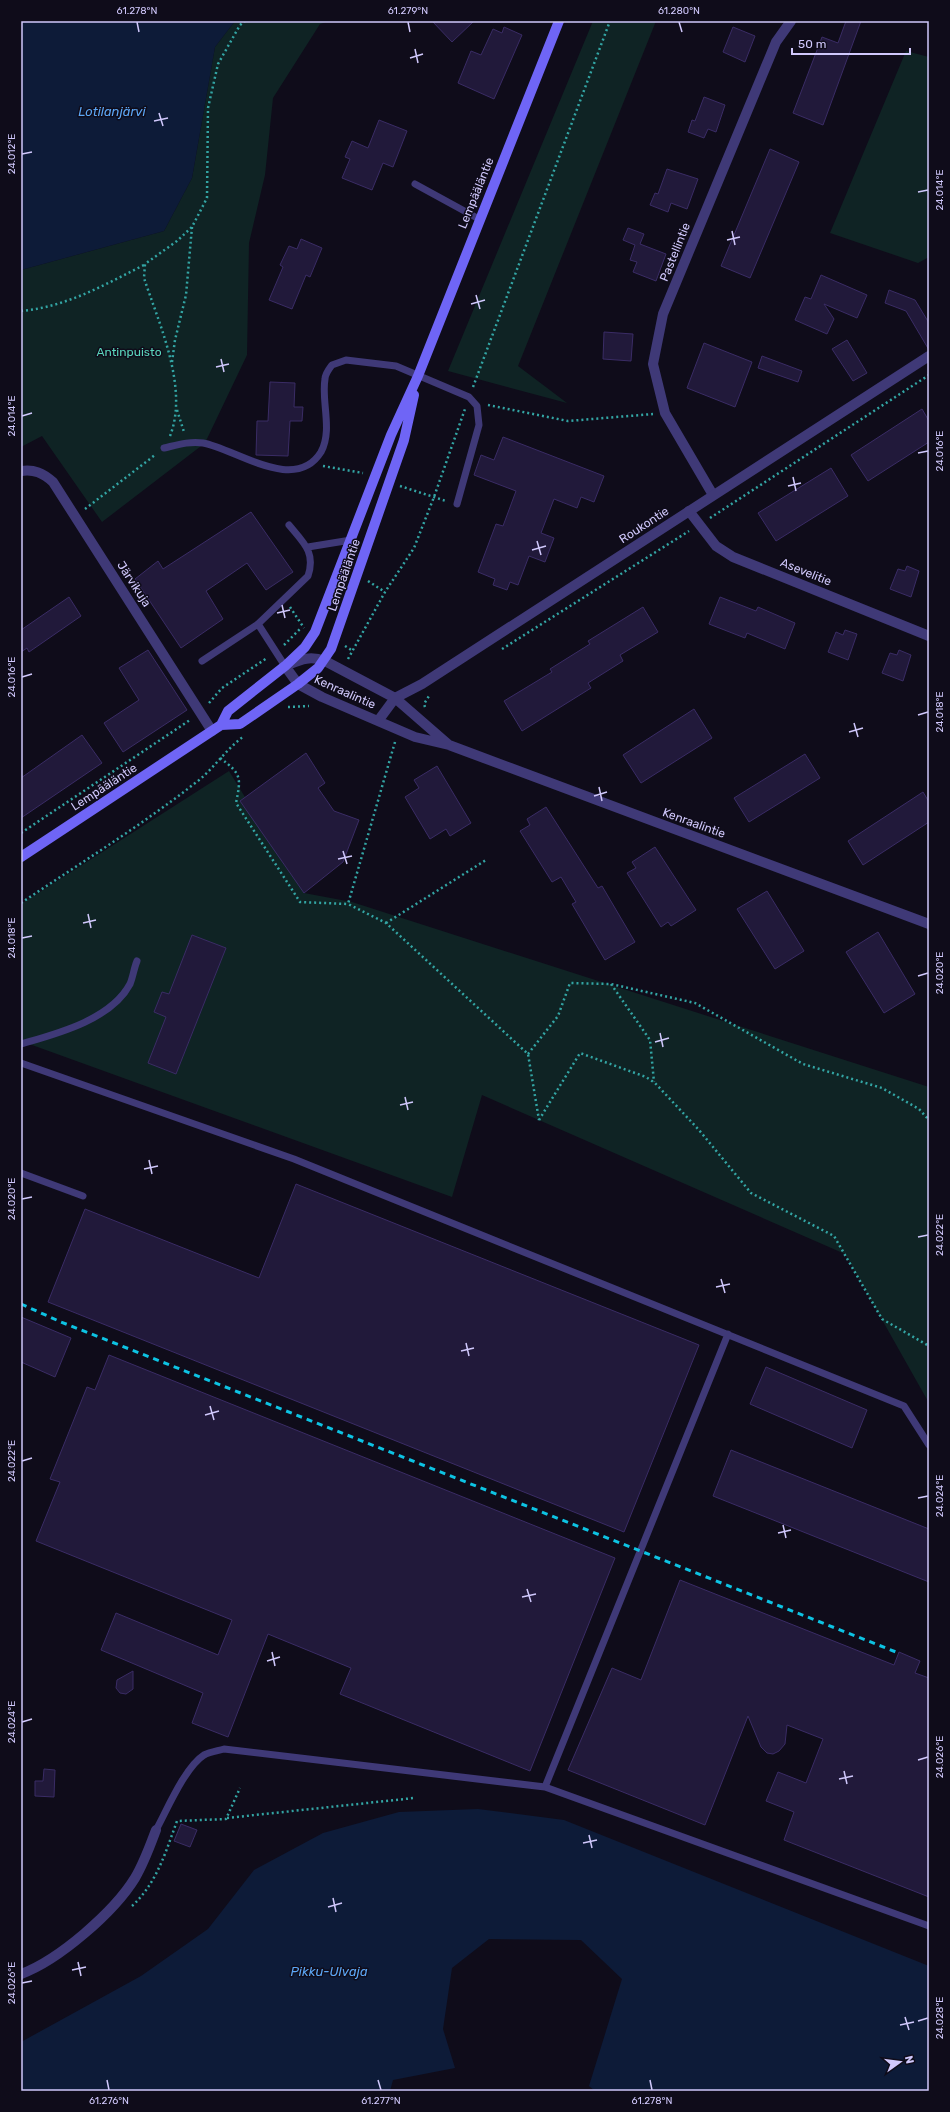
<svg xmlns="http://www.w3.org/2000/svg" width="950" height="2112" font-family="Rubik,sans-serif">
	<rect width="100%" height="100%" fill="#0f0c1a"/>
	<path fill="#0f2324" d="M235,21H329L320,24L273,98L265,175L249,243L247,355L205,443L102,522L42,436L21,447V270L164,231L192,178L215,47Z
		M593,21H656L518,366L567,403L448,371Z
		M906,51L929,57V257L918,263L830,233Z
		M229,771L304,893L352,902L929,1087V1403L845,1254L482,1095L452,1197L21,1041V904Z"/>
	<path fill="#0d1b38" d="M21,21H235L215,47L192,178L164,231L21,270Z
		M478,1809L564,1820L929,1966V2091H595L589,2086L622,1979L581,1940L489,1939L452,1968L443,2029L455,2068L393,2080L390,2091H21V2042L141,1976L208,1929L254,1870L323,1833L399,1812Z"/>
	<path fill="#21193a" stroke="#3a2c65" d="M432,21H474L452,42Z
		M846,21H861L823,125L793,113L822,37L838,43Z
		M504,27L522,35L494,99L458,83L471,51L481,55L493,29L502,33Z
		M733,27L755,36L745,62L723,52Z
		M704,97L725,105L716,132L708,129L704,138L688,132L692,120L695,121Z
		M379,120L407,131L393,167L383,163L372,190L342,178L350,159L345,157L352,141L368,148Z
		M770,149L799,162L750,278L721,266Z
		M667,169L698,179L687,209L671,203L668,212L650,205L655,193L658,194Z
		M628,228L644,234L640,244L666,254L656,281L633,272L637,262L630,260L635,245L623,240Z
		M301,239L322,248L310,277L306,275L292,309L269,300L283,267L280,265L289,246L297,249Z
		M821,275L867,295L857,318L824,304L834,319L827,334L795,320L805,297L811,299Z
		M889,290L915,300L929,323V350L906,311L885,303Z
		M604,332L633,334L631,361L603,359Z
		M847,340L867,373L853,381L832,349Z
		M704,343L752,362L735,407L687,388Z
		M762,356L802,371L798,382L758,368Z
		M270,382L295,383L294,407H303L302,421H290L288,456L256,455L257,421H268Z
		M922,409L929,421V442L868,481L851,455Z
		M503,437L604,476L594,502L581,497L577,508L554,499L541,533L554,538L545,562L529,556L518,585L510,582L507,590L493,585L495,579L478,572L496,524L503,526L516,491L474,475L481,455L494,460Z
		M831,468L848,496L776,541L758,513Z
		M251,512L293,572L266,590L247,563L206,591L223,619L181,648L135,579L158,561L163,569Z
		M907,566L919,571L911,597L890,589L898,569L905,571Z
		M69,597L81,616L29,652L27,648L21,652V630Z
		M720,597L756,611L758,607L795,623L785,649L747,633L745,638L709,624Z
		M643,607L658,632L620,655L623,661L588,683L591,688L522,731L504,701L552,672L550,669L590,644L588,641Z
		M845,630L857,634L848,660L828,652L836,632L843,635Z
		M148,650L187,710L123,752L104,723L139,700L119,668Z
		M899,650L911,655L903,681L882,673L890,653L897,655Z
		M694,709L712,738L641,783L623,755Z
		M82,735L102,763L21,818V778Z
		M306,753L325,783L318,788L334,811L359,820L343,862L304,893L240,801Z
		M805,754L820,778L749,822L734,798Z
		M437,766L471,823L450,836L446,829L430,839L405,797L419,788L414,780Z
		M923,792L929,802V822L863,865L848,841Z
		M546,807L598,888L602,886L635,942L605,960L572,904L576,902L561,877L552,882L520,831L530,825L527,819Z
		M655,847L696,910L671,926L668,922L661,927L627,873L636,868L632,862Z
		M767,891L804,951L775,969L737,909Z
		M878,932L915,994L884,1013L846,952Z
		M192,935L226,948L176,1074L148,1063L166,1017L154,1012L162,992L169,994Z
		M296,1184L699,1345L624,1532L48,1302L85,1209L259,1278Z
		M21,1317L71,1338L55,1377L21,1362Z
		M109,1355L615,1558L530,1771L340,1694L351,1668L268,1634L228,1737L192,1723L203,1693L101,1650L116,1613L218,1655L232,1620L36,1541L60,1482L50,1479L87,1387L95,1390Z
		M766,1367L867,1410L852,1448L750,1404Z
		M731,1450L929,1529V1582L713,1496Z
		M680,1580L894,1665L899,1652L920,1661L915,1673L929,1678V1897L784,1840L794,1812L766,1801L778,1772L806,1783L823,1739L787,1725L785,1744L779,1751L773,1754L767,1753L761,1747L748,1716L705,1825L568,1770L612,1668L641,1680Z
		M133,1671V1689L126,1694L120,1693L116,1688L117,1680Z
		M44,1769L55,1770L54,1797L35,1796V1781H43Z
		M181,1824L197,1830L190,1847L174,1841Z"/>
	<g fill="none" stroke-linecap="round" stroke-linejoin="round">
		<path stroke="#33a5a4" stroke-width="2.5" stroke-dasharray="2 3" stroke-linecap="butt" d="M928,31H929
			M21,311C66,307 104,285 144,265
			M172,362L175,340L186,295L192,227
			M473,387L610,21
			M488,405L568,421L653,414
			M177,410L184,432
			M170,436C189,388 159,324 144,278L145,264L177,241L192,227L207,198L208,108L218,64L240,25L245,21
			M323,466L363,473
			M400,486L446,501
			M85,509L155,455
			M710,518L929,375
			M368,581L385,592
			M290,607L304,628
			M284,645L300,629
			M345,646L353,651
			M502,649L689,531
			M348,659L385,592L414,548L434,497L465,409
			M209,703L222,688L267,658
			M288,707L309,706
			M425,707L424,704L429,696
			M395,742L348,904L386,923L528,1054L539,1120
			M220,758C242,774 241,778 236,803L300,902L348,904
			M21,833L190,720
			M21,903C79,864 139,827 194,784C213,770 225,750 244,736
			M386,923L486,860
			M611,984L650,1040L654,1082
			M528,1054L558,1016L570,983L611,984L695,1003L803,1064L882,1088L919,1109L929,1120
			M539,1120L580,1053L646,1077L655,1083L699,1130L751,1193L834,1236L882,1319L929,1346
			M227,1818L414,1798
			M132,1906C157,1883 166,1851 177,1821L226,1819L240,1788"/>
		<path stroke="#3f3977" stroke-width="7" d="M415,184L479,219
			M164,448C177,445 189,441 203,443C236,449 295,494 321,452C333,430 321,401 325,379C325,374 329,369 332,365L346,360L396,366L469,397L477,406L479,425L457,504
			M308,547L351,540
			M258,624L285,666
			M202,661L258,624L308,576C316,552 303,542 289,525
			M21,1044C56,1034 111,1020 130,984C133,977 134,968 137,961
			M21,1063L294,1159L904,1406L929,1445
			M21,1173L83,1196
			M545,1787L728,1334
			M156,1830C167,1810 185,1767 204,1755C210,1752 217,1751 224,1749L545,1787L929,1926"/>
		<path stroke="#3f3977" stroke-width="10" d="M21,471C34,469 43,473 53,482L212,731
			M713,495L665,413L653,364L663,314L776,42L791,21
			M689,511L716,546L733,557L929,636
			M21,1974C59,1960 114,1912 135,1878C144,1863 150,1846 156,1830"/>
		<path stroke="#3f3977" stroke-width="10" d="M378,721L395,698L422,684L929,356
			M449,745L395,698L325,661C309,655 300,660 285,666L298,684L322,697L415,737L449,745L929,924"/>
		<path stroke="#6f65f6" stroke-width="10" d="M221,725L240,724L298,684L318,668L331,649L404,440L414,395
			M21,857L221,725L228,711L285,666L305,647L315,632L391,435L418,376L559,21"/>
		<path stroke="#0dc3e3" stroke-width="3" stroke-dasharray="6 5" stroke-linecap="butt" d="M21,1304L61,1322L896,1652"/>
	</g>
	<path fill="none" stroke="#d0c8fc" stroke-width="1.5" d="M137,22L139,32M408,22L410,32M679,22L682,32M415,49L418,63M410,58L423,54M159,113L163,126M154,121L168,118M22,154L32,152M918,192L928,190M732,231L735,245M727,240L740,237M476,295L480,309M471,304L485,300M221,359L224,372M216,367L229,364M22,416L32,413M918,453L928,451M793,477L796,491M788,486L801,483M537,541L541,555M532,550L546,546M282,605L285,618M277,613L290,610M22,677L32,674M918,715L928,712M854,723L858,737M849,732L863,728M599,787L602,801M594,796L607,792M343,851L347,864M338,859L352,856M88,914L91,928M83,923L96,920M22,938L32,936M918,976L928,973M660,1033L663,1047M655,1042L669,1038M405,1097L408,1110M400,1105L413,1102M149,1160L152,1174M144,1169L158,1166M22,1199L32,1197M918,1237L928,1235M721,1279L725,1293M716,1287L730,1284M466,1343L469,1356M461,1351L474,1348M210,1406L214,1420M205,1415L219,1411M22,1461L32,1458M918,1498L928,1496M783,1525L786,1538M778,1533L791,1530M527,1589L531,1602M522,1597L536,1594M272,1652L275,1666M267,1661L280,1657M22,1722L32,1719M918,1760L928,1757M844,1771L847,1784M839,1779L853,1776M589,1835L592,1848M583,1843L597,1840M333,1898L336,1912M328,1907L342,1903M78,1962L81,1976M72,1970L86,1967M22,1983L32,1981M905,2017L909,2030M918,2021L928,2018M900,2025L914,2022M107,2080L109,2090M378,2080L381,2090M650,2080L652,2090"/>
	<g text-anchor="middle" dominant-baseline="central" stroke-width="3" stroke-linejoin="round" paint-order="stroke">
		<g font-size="12" fill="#d0c8fc" stroke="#0f0c1a">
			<text transform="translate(476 193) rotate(-68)">Lempääläntie</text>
			<text transform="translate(675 252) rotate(-68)">Pastellintie</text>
			<text transform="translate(644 525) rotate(-33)">Roukontie</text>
			<text transform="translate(806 572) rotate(22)">Asevelitie</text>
			<text transform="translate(344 575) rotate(-71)">Lempääläntie</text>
			<text transform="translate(134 584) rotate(57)">Järvikuja</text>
			<text transform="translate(345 692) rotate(24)">Kenraalintie</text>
			<text transform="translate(104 787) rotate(-33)">Lempääläntie</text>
			<text transform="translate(694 823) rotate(20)">Kenraalintie</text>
		</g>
		<g font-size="12" fill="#5ad6bd" stroke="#0f0c1a">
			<text x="129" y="352">Antinpuisto</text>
		</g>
		<g font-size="13" font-style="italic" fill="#5ca7f6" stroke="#0f0c1a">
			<text x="112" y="111">Lotilanjärvi</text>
			<text x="329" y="1971">Pikku-Ulvaja</text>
		</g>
	</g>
	<rect width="950" height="2112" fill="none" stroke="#0f0c1a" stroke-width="44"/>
	<g transform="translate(900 2062) rotate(76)" stroke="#0f0c1a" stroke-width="3" paint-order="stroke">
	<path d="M0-3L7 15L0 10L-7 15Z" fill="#d0c8fc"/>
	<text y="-6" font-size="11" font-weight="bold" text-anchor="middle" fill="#d0c8fc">N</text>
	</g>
	<path d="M792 48v6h118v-6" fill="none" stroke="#d0c8fc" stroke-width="2"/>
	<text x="798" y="48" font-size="12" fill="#d0c8fc" stroke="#0f0c1a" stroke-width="3" paint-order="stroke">50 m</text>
	<rect x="22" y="22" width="906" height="2068" fill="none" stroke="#d0c8fc" stroke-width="1.5"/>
	<g font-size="10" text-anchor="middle" fill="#d0c8fc">
		<text x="137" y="14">61.278°N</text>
		<text x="408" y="14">61.279°N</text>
		<text x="679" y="14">61.280°N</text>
		<text transform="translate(11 154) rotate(-90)" y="4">24.012°E</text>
		<text transform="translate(939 190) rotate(-90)" y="4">24.014°E</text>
		<text transform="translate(11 416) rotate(-90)" y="4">24.014°E</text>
		<text transform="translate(939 451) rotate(-90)" y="4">24.016°E</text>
		<text transform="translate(11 677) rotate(-90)" y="4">24.016°E</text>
		<text transform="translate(939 712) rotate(-90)" y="4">24.018°E</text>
		<text transform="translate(11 938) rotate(-90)" y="4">24.018°E</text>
		<text transform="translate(939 973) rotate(-90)" y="4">24.020°E</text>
		<text transform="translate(11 1199) rotate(-90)" y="4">24.020°E</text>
		<text transform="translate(939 1235) rotate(-90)" y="4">24.022°E</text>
		<text transform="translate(11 1461) rotate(-90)" y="4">24.022°E</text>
		<text transform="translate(939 1496) rotate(-90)" y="4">24.024°E</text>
		<text transform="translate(11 1722) rotate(-90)" y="4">24.024°E</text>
		<text transform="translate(939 1757) rotate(-90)" y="4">24.026°E</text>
		<text transform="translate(11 1983) rotate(-90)" y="4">24.026°E</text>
		<text transform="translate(939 2018) rotate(-90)" y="4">24.028°E</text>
		<text x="109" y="2104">61.276°N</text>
		<text x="381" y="2104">61.277°N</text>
		<text x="652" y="2104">61.278°N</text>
	</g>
</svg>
